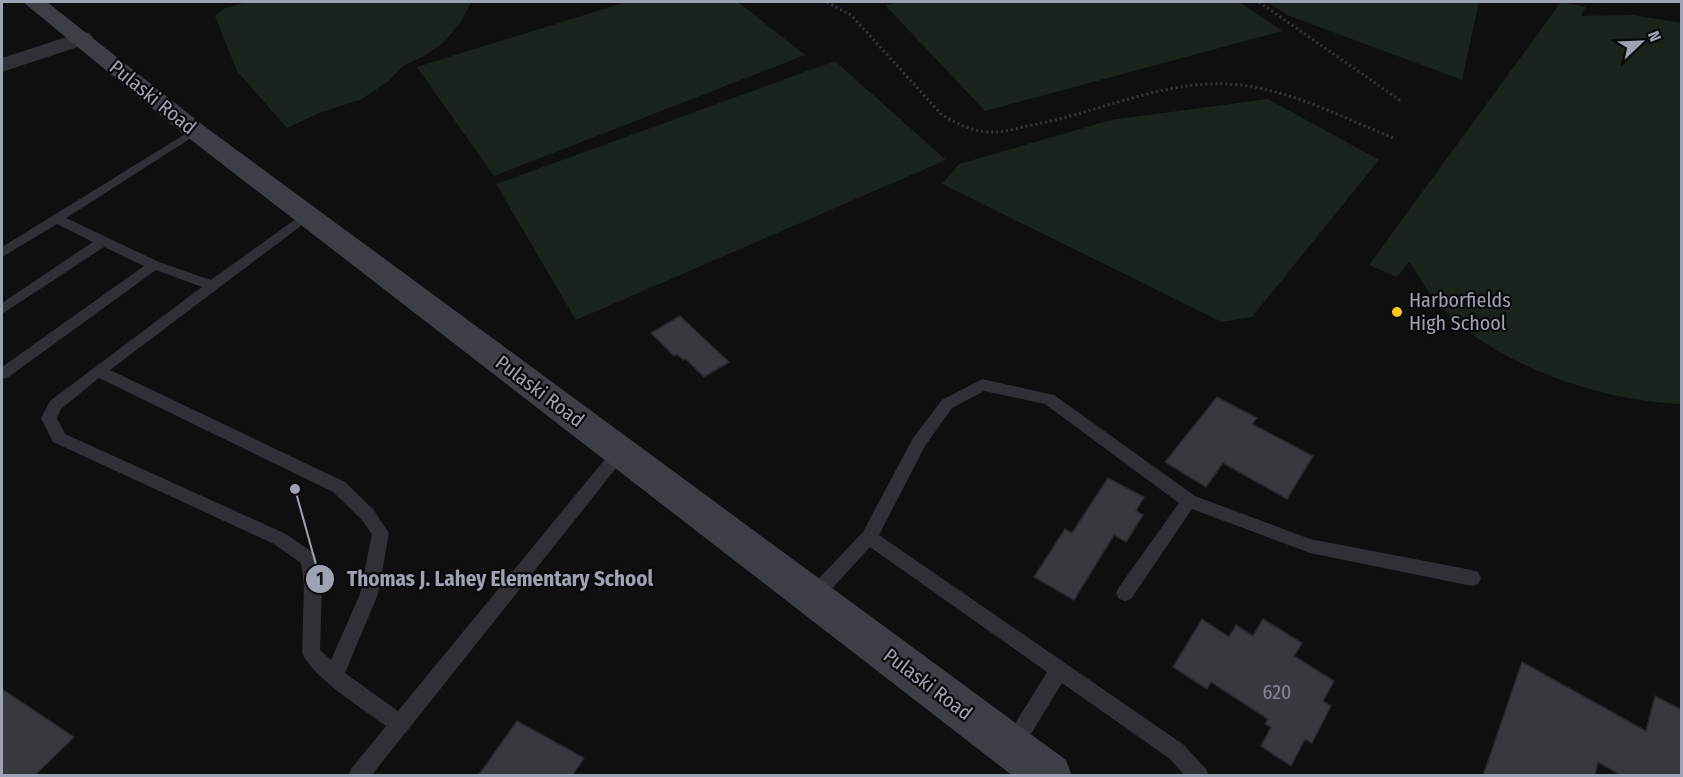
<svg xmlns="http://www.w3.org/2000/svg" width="1683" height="777" font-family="'Fira Sans Condensed',sans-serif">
	<rect width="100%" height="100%" fill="#0f0f10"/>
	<path fill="#1b231d" d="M247,2H471L461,22L443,43L422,57L403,66L387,82L362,99L319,113L287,128L237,71L215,16L225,8Z
		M626,2H738L805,55L494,176L417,67Z
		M900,2H1239L1282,31L985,111L885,5Z
		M1267,2H1479L1462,80L1287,15Z
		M1561,2L1586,7L1581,16L1632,15L1681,23V404C1600,401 1489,364 1435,300C1425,288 1418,274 1409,262L1397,277L1369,265Z
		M835,61L946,160L576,320L496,184Z
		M1268,99L1379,160L1252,317L1222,322L942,184L959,164L1111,120Z"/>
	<path fill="#38393f" stroke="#29292d" stroke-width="1.5" d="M680,316L729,362L704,377L686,359L683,360L677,354L674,356L651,333Z
		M1217,397L1257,418L1252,424L1313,456L1287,499L1223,463L1206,487L1165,462Z
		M1108,478L1144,497L1136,511L1143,515L1126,542L1114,535L1074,600L1034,577L1065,529L1072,533Z
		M1202,619L1229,637L1236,625L1253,636L1263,619L1302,643L1294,656L1334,681L1323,701L1331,706L1312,743L1305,739L1291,766L1261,746L1271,727L1265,724L1268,719L1211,682L1207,689L1173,667Z
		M1522,662L1646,731L1655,696L1682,710V776H1622L1598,762L1595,776H1483Z
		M2,689L74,737L34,776H2Z
		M517,721L584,758L572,776H478Z"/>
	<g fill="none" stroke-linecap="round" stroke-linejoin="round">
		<path stroke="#36373d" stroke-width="3" stroke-dasharray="2 3" stroke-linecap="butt" d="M827,2L851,15L941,114C955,123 970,130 987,132C1003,133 1017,128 1032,125C1097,113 1160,81 1228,84C1287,87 1342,118 1396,139
			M1259,2L1401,101"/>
		<path fill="#303036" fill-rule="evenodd" d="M195,128L201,131L199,133L66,218L159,262L211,280L304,213L308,212L314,216L110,370L345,482L373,509L389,533L378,594L345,673L398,711L615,447L621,446L627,447L629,452L371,776H348L351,769L386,726C363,709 313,678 302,653L304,585L301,563L274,544L53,442L41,418L50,401L202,287L156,270L7,378L2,379V367L144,266L104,247L2,314V303L93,242L57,224L2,257V247ZM99,378L333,492L361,519L372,534L360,594L331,660L320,650L322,585L315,554L286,534L65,434L57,418L61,409Z
			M982,379L1054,395L1195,496L1310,539L1472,570L1478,572L1481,578L1478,584L1472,586L1310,553L1192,509L1131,599L1125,601L1119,599L1116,593L1119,587L1179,503L1045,404L984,391L952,408L925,446L879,535L1184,745L1206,769L1209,776H1185L1170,759L1062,683L1020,752L1013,755L1006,752L1003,745L1006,738L1047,672L870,547L819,603L813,605L807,603L804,597L807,591L863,532L913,438L942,400Z"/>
		<path fill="#303036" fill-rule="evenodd" d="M82,32L90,33L93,38L90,43L2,72V58Z"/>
		<path fill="#3d3f46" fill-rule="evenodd" d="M23,2H47L204,126L1066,760L1072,776H1013L186,136Z"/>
	</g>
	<circle fill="#ffc718" stroke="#0a0a0b" stroke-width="2" cx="1397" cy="312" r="6"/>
	<g text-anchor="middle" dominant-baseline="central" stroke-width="4.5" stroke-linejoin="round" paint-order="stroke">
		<g font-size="20" fill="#9ea3b3" stroke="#0a0a0b">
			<text transform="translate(153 97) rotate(39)">Pulaski Road</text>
			<text transform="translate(540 391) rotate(37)">Pulaski Road</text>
			<text transform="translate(928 684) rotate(37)">Pulaski Road</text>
		</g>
		<g font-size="20" fill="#9ea3b3" stroke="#0a0a0b" text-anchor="start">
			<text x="1409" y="300">Harborfields<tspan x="1409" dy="23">High School</tspan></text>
		</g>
		<g font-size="20" fill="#848896">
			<text x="1277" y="692">620</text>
		</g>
	</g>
	<path fill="none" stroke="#9ea3b3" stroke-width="2" d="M295 489L320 579"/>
	<g fill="#9ea3b3" stroke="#0a0a0b" stroke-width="2">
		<circle cx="295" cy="489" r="6"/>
		<circle cx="320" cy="579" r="15"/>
	</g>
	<g font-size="18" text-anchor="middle" font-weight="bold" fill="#111">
		<text x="320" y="585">1</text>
	</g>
	<g font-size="21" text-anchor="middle" font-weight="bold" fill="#9ea3b3" stroke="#0a0a0b" stroke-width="4.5" stroke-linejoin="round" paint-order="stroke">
		<text x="500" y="586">Thomas J. Lahey Elementary School</text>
	</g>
	<rect width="1683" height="777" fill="none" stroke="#9ea3b3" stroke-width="6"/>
	<g transform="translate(1641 42) rotate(67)" stroke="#0a0a0b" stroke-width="4.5" paint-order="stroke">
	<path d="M0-4.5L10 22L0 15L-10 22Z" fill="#9ea3b3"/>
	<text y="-9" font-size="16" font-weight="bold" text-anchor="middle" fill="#9ea3b3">N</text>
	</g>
</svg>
